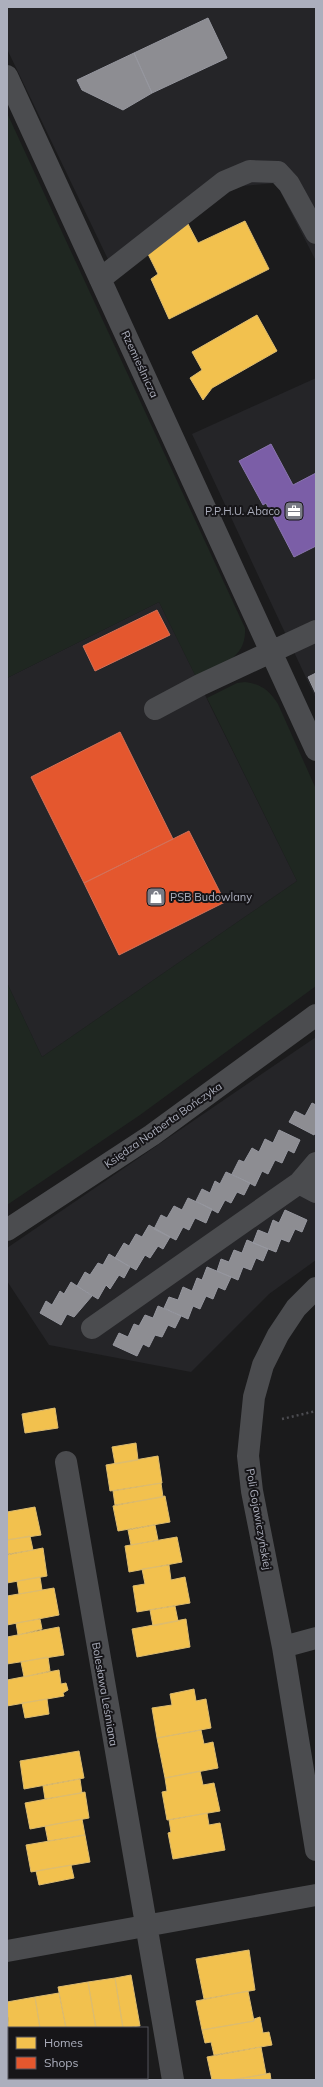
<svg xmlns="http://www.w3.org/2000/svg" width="323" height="2087" font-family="Mulish,sans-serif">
	<rect width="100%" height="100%" fill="#1b1b1c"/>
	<path fill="#252528" d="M7,7H316V261L276,183L233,187L117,278L7,49Z
		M316,378V699L192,434Z
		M159,602L297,881L42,1057L7,983V678Z
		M316,1037V1260L269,1294L191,1372L49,1345L7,1281V1248Z"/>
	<path fill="#1f2721" d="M7,113L245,628C247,659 220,665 196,677L159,602L7,678Z
		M245,682C261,684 269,690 278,704L316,789V986L140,1115L7,1205V983L42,1057L297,881L207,698L237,683Z"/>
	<path fill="#f2c14e" stroke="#ddbc6f" d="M245,221L269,269L169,319L151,279L158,274L148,254L188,224L198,243Z
		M257,315L277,351L212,388L203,400L190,378L202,370L192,352Z
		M55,1408L58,1428L25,1433L22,1414Z
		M136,1443L138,1460L115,1464L112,1447Z
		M158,1456L162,1483L110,1491L106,1465Z
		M161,1483L163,1497L115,1505L113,1491Z
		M165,1496L170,1522L118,1531L113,1506Z
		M35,1507L41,1535L7,1540V1512Z
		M155,1525L158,1540L131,1545L128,1530Z
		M30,1536L33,1550L8,1554L7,1540Z
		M177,1537L182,1562L129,1572L125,1546Z
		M43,1548L47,1576L7,1583V1555Z
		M169,1565L171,1580L185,1577L190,1603L137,1612L133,1586L145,1584L142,1569Z
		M40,1577L42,1590L19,1594L17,1581Z
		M54,1588L59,1615L7,1625V1596Z
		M175,1606L178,1621L153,1626L150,1610Z
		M40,1619L42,1629L18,1635L16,1623Z
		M186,1619L190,1647L137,1657L132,1629Z
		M59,1627L64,1655L7,1664V1637Z
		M48,1657L50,1671L24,1677L21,1662Z
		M59,1670L61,1684L66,1683L68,1690L63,1693L64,1696L7,1706V1680Z
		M194,1689L196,1701L206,1699L211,1728L157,1738L152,1708L172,1705L170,1694Z
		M47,1699L49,1714L25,1718L22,1703Z
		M201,1730L204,1744L213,1742L218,1768L165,1778L157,1738Z
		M79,1751L84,1778L24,1789L20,1761Z
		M200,1771L203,1785L214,1783L220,1811L167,1820L162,1792L167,1791L165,1778Z
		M80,1779L82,1793L45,1799L43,1786Z
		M85,1792L89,1818L30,1829L25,1803Z
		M207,1813L209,1825L220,1823L225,1850L173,1859L168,1833L171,1832L169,1820Z
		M82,1819L85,1835L48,1841L45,1826Z
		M85,1835L90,1862L31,1872L26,1845Z
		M71,1865L74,1878L39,1885L36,1871Z
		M249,1950L255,1990L204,1999L196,1959Z
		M131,1975L140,2026L123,2028L115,1978Z
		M115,1978L123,2028H96L88,1982Z
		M88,1982L96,2028H66L58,1987Z
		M248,1991L254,2021L202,2030L196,2001Z
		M59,1993L66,2028H40L35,1997Z
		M35,1997L40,2028H9V2030L7,2002Z
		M260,2017L263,2033L269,2032L272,2045L214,2055L211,2042L205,2043L202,2030L254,2021V2019Z
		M7,2019L9,2030V2058H7Z
		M261,2047L266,2074L231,2080H212L207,2057Z
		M270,2073L271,2080H231L266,2074Z"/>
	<path fill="#e4572e" stroke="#d37159" d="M157,610L170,635L95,671L83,646Z
		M120,732L173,839L84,883L31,777Z
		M189,831L225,902L119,955L84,883Z"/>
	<path fill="#7b5ea7" stroke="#8a76ae" d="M271,444L293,485L316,473V546L294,557L266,503L263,505L239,461Z"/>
	<path fill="#8d8d92" stroke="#96979f" d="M208,18L227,58L152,93L134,53Z
		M134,53L152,93L123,110L82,90L77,80Z
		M316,673V694L308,677Z
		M312,1103L316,1105V1131L314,1135L289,1122L295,1111L305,1116Z
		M279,1130L300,1140L294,1153L288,1150L282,1163L275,1160L268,1174L262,1171L255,1186L232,1174L239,1160L244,1162L252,1148L259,1152L265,1139L273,1143Z
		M226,1172L250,1183L244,1195L237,1192L231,1203L225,1200L218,1213L196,1201L202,1189L210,1193L215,1181L220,1184Z
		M188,1198L212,1209L206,1223L195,1218L189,1230L183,1227L176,1240L154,1229L161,1215L167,1218L174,1206L182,1210Z
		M285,1210L307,1220L302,1232L295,1229L289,1242L281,1239L276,1252L253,1243L258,1230L268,1234L273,1220L279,1223Z
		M149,1225L170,1237L163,1249L158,1246L150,1258L145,1255L136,1270L115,1258L124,1243L129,1246L136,1234L142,1237Z
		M247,1240L268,1249L263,1261L256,1258L251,1270L243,1267L238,1280L217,1271L221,1259L229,1262L234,1250L242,1253Z
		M109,1254L130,1267L124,1278L119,1275L110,1289L106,1285L98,1299L77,1286L85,1272L90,1275L98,1263L103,1265Z
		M207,1267L231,1277L225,1290L218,1287L213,1299L206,1296L200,1309L193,1306L188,1319L164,1308L169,1297L178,1300L183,1287L192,1291L197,1278L202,1280Z
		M71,1282L92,1296L74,1317L67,1314L61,1325L40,1313L46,1301L52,1305L60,1291L64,1294Z
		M158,1306L181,1316L175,1328L168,1325L162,1337L155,1335L149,1347L143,1344L137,1356L113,1345L119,1333L128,1337L134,1324L139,1326L145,1315L153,1318Z"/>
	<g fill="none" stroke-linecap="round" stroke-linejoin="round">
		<path stroke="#4c4c51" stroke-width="2.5" stroke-dasharray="2 3" stroke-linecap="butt" d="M282,1419L316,1411"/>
		<path stroke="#4b4c4f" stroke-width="22" d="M7,76L316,750
			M100,279L224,182L250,171L278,172L289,184L316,233
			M155,709L200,685L316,631
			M299,1183L316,1163
			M7,1230L152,1135L316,1015
			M316,1288L296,1308L278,1335L263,1365L254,1397L248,1456L252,1491L283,1647L316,1850
			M92,1328L299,1183L316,1192
			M66,1462L173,2080
			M283,1647L316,1638
			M7,1951L316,1895"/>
	</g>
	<defs>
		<g id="office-square" transform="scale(1)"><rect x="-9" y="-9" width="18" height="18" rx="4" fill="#797b85" stroke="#161518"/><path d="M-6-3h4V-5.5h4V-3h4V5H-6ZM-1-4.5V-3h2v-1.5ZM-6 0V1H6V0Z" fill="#fff"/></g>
		<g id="shop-square" transform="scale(1)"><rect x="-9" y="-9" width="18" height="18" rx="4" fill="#797b85" stroke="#161518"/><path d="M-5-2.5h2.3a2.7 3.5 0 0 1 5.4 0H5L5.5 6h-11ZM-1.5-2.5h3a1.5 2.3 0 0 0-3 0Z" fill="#fff"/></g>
	</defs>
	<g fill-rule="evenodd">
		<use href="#office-square" x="294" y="511"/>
		<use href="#shop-square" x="156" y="897"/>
	</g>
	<g text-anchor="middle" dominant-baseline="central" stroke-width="4" stroke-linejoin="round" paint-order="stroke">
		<g font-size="11" fill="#acafbd" stroke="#161518">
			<text transform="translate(140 364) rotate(65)">Rzemieślnicza</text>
			<text transform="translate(163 1125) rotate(-35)">Księdza Norberta Bończyka</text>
			<text transform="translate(259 1519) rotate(80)">Poli Gojawiczyńskiej</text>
			<text transform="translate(105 1694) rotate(80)">Bolesława Leśmiana</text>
		</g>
		<g font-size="11" fill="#acafbd" stroke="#161518" text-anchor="end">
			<text x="280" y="511">P.P.H.U. Abaco</text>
			<text x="170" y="897" text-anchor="start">PSB Budowlany</text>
		</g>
	</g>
	<rect width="323" height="2087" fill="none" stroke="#acafbd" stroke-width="16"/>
	<rect x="8" y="2027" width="140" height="52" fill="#161518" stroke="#52535a"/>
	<rect x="16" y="2037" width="20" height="12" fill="#f2c14e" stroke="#52535a"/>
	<text x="44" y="2047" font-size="12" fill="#acafbd">Homes</text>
	<rect x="16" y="2057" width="20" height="12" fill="#e4572e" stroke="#52535a"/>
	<text x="44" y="2067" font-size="12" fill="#acafbd">Shops</text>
</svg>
